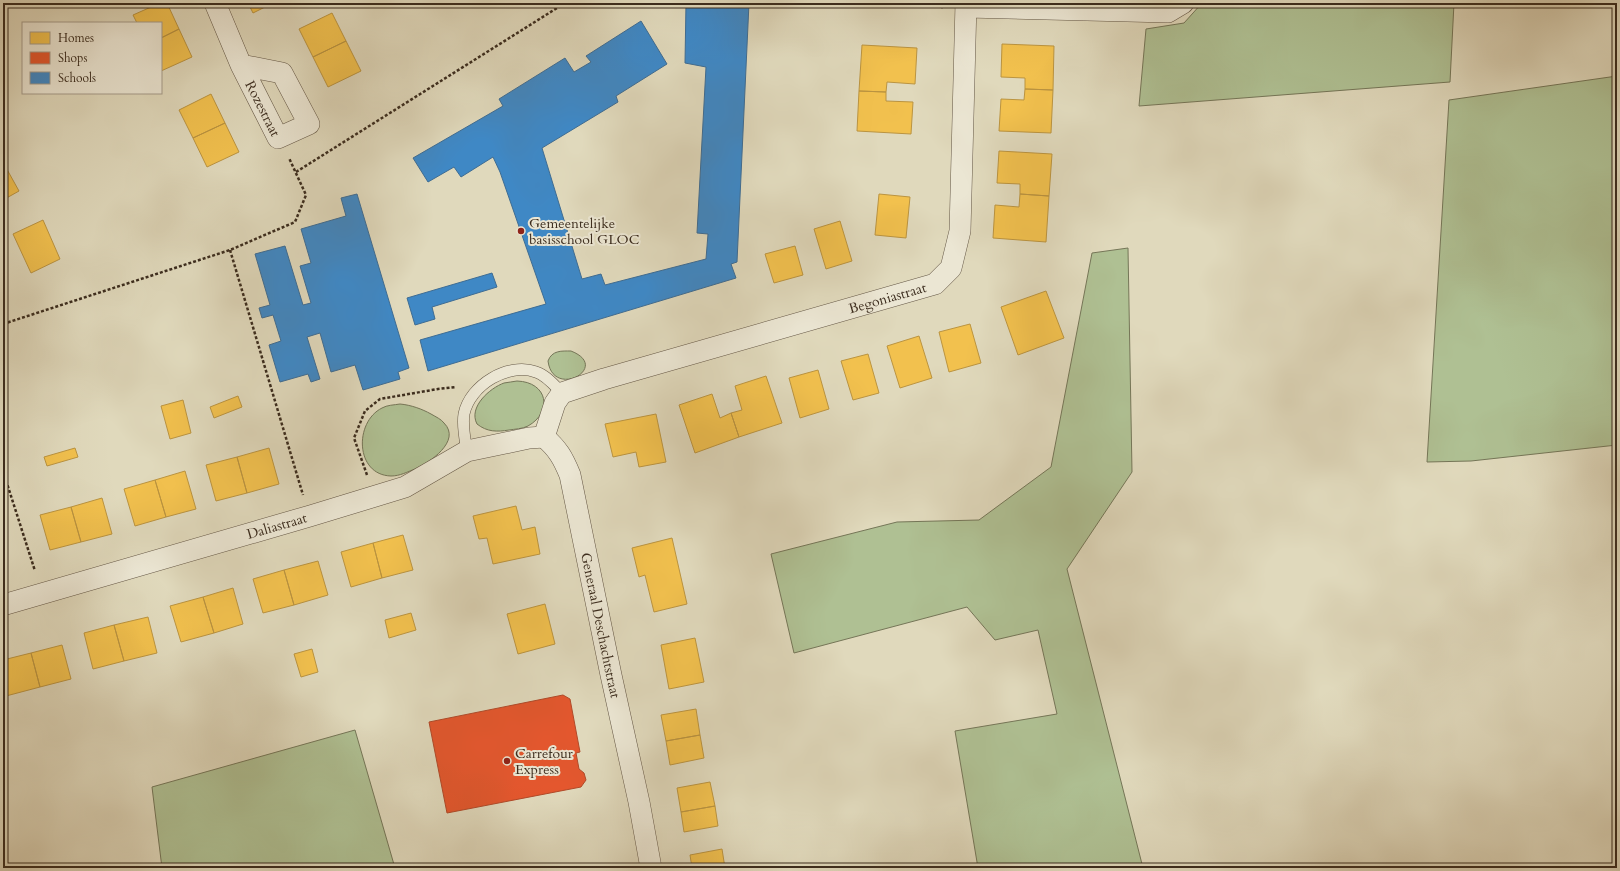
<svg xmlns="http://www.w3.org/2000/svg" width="1620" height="871" font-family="Cardo,serif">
	<rect width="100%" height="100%" fill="#e0d9bc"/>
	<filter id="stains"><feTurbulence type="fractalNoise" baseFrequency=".005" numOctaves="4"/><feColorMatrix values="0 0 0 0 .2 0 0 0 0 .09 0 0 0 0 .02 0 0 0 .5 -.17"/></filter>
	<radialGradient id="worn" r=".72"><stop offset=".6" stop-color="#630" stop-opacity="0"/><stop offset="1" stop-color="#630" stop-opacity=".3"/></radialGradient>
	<path fill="#afc093" stroke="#757658" d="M1202,3H1454L1450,82L1139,106L1146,29L1184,23Z
		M1617,76V445L1471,461L1427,462L1449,100Z
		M1128,248L1132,472L1067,569L1143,868H978L955,731L1057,714L1038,630L995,640L967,607L794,653L771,554L897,522L979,520L1051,467L1092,253Z
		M571,351C612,367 553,400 548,361C552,350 562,351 571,351Z
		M517,381C548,382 553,412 528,426C522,429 515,429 509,430C497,432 487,432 477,424C468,407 490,388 504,383C508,382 513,382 517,381Z
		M400,404C411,405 422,409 431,414C436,417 441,419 444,423C462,441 429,463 415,469C407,472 400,476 391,476C355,475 354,422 382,408C387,405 394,405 400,404Z
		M355,730L395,868H162L152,787Z"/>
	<path fill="#f2c14e" stroke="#bb9440" d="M160,3H167L179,29L161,38V23H137L133,15Z
		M248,3H273L253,13Z
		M332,13L346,41L313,57L299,29Z
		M179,29L192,57L161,71V38Z
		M346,41L361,71L328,87L313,57Z
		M1002,44L1054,46L1053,90L1025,89V78L1001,77Z
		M862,45L917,48L915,84L887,82L886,92L859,91Z
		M1025,89L1053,90L1051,133L999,131L1001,99L1024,100Z
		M859,91L886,92V101L913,102L911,134L857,131Z
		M211,94L225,123L193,138L179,110Z
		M225,123L239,152L207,167L193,138Z
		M999,151L1052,154L1049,196L1020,194V184L997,183Z
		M4,164L19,191L3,200V165Z
		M879,194L910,197L906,238L875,235Z
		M1020,194L1049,196L1046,242L993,238L995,205L1019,207Z
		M43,220L60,259L31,273L13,234Z
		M840,221L852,261L826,269L814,229Z
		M795,246L803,275L774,283L765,254Z
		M1046,291L1064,338L1018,355L1001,307Z
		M970,324L981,363L949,372L939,332Z
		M919,336L932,378L900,388L887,346Z
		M868,354L879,393L853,400L841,361Z
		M818,370L829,409L800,418L789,378Z
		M766,376L782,423L739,437L731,413L742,410L735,386Z
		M712,394L720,418L731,413L739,437L695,453L679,405Z
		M238,396L242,407L214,418L210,407Z
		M183,400L191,433L170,439L161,406Z
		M656,414L666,462L639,467L636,452L613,457L605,424Z
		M75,448L78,457L47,466L44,457Z
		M269,448L279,484L247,493L237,457Z
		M237,457L247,493L216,501L206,465Z
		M185,471L196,509L166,517L155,480Z
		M155,480L166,517L135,526L124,489Z
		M102,498L112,534L81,542L71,507Z
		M516,506L522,530L535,527L540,554L493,564L487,538L479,539L473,516Z
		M71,507L81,542L50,550L40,515Z
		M403,535L413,570L382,578L373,543Z
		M672,538L687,604L654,612L645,575L639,577L632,548Z
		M373,543L382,578L351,587L341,552Z
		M318,561L328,595L294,605L284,570Z
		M284,570L294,605L263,613L253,579Z
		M233,588L243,624L214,633L203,597Z
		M203,597L214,633L181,642L170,606Z
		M545,604L555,644L518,654L507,614Z
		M411,613L416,630L389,638L385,620Z
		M148,617L157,653L124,661L114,625Z
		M114,625L124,661L93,669L84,633Z
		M695,638L704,682L669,689L661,645Z
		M62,645L71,679L40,687L31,653Z
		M312,649L318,672L301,677L294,654Z
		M31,653L40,687L6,696L3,685V660Z
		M696,709L700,735L666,741L661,715Z
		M700,735L704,758L670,765L666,741Z
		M710,782L715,806L681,812L677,788Z
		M715,806L718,826L684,832L681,812Z
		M722,849L725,868H692L690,855Z"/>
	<path fill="#e4572e" stroke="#b14a29" d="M563,695L570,699L580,752L576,753L579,769L584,773L586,780L581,787L447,813L429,722Z"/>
	<path fill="#3f88c5" stroke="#3e6c93" d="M686,3H749L737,262L731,264L736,278L428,371L420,340L546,304L500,172L493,157L461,177L454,167L428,182L413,158L503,106L499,99L565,58L574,72L591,62L586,56L641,21L667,64L616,96L618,102L542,148L582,279L601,274L605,285L706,259L708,234L697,233L706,67L685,63Z
		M357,194L409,368L398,372L400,379L363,390L355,365L331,372L320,333L307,337L320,379L311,382L308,374L280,382L269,345L281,341L273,315L262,318L259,308L270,305L255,254L285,246L303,305L311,303L300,266L311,263L301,229L346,216L341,198Z
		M492,273L497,287L432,307L435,319L415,325L407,298Z"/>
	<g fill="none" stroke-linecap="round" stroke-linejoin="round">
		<g stroke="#645746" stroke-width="12">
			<path id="service" d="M467,451C465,439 462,426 464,414C470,385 508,362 536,372C546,375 555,386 562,393"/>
		</g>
		<g stroke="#645746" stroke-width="22">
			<g id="minor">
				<path id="s1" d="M215,3L241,65L278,138L309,124L282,73L241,65"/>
				<path d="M966,7L1168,12L1183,3"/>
				<path id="s2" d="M544,437L555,403L562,393L604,379L935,284L951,268L960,231L966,3"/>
				<path id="s3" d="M544,437C558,449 563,458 570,475L611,675L639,802L651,868"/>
				<path id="s4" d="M3,605L310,516L405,487L467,451L529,438L544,437"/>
			</g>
		</g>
		<path stroke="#3b2c1e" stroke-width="2.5" stroke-dasharray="3 2" stroke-linecap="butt" d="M831,3L943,7
			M296,172L565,3
			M230,250L303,495
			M3,324L230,250L295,222L306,195L289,158
			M3,471L35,571
			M367,475L354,438L365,411L380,399L438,389L456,387"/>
		<use href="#service" stroke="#ebe6d3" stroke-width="11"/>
		<use href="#minor" stroke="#ebe6d3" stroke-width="21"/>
	</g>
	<g fill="#8f2418" stroke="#ebe6d3" stroke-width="1.5">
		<circle cx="521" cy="231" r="4"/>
		<circle cx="507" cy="761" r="4"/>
	</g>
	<g text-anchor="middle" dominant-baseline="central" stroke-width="4" stroke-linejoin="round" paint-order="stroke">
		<g font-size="14" fill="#3b2c1e" stroke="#ebe6d3">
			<text stroke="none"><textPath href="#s1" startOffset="116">Rozestraat</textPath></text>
			<text stroke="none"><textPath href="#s2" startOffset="387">Begoniastraat</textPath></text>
			<text stroke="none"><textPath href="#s4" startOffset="285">Daliastraat</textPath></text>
			<text stroke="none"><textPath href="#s3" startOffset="200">Generaal Deschachtstraat</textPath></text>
		</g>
		<g font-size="14" fill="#3b2c1e" stroke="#ebe6d3" text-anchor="start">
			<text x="529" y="223">Gemeentelijke<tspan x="529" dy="16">basisschool GLOC</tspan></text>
			<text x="515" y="753">Carrefour<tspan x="515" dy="16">Express</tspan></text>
		</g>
	</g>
	<rect width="1620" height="871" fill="none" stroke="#e0d9bc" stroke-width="16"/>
	<rect x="4" y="4" width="1612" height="863" fill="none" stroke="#3b2c1e" stroke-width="2"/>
	<rect x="8" y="8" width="1604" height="855" fill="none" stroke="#3b2c1e"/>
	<rect x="22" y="22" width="140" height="72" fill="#ebe6d3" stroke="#a59c8b"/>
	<rect x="30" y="32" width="20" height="12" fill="#f2c14e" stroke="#a59c8b"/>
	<text x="58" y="42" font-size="12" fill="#3b2c1e">Homes</text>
	<rect x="30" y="52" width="20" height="12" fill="#e4572e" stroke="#a59c8b"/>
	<text x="58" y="62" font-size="12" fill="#3b2c1e">Shops</text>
	<rect x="30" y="72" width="20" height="12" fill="#3f88c5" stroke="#a59c8b"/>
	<text x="58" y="82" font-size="12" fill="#3b2c1e">Schools</text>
	<rect width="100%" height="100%" filter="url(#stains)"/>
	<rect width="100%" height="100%" fill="url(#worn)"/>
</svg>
